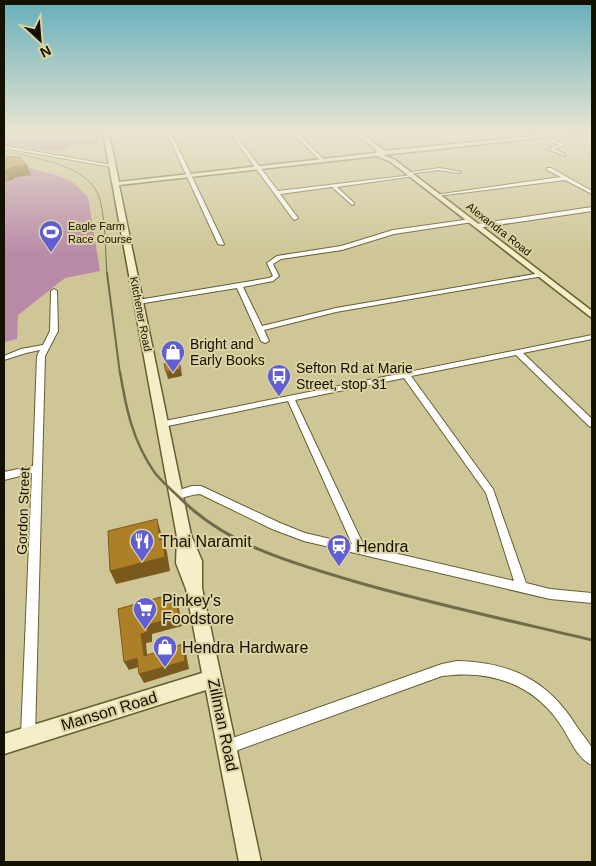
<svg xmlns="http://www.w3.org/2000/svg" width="596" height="866" font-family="Arial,sans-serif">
	<rect width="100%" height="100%" fill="#cec696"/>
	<path fill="#b989a8" d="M26,133H99L101,142L74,145L67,150L51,151L4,146V135Z
		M4,160L62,177L74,183L88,197L100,271L65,278L18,315L17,339L4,342Z"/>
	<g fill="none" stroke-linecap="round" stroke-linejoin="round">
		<g stroke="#665e31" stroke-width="2">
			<path id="street" d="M167,133H171L224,244L223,245L218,244Z
				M230,133H234L278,191L412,175L414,176L337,187L354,203V204L352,205L332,187L280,194L298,218L295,220L293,219Z
				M293,133H298L324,160V162H322Z
				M371,133H384L360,137L358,136Z
				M545,136L563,144V146L554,149L565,154V156L550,150V148L559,145L545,138Z
				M4,146L112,165L114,166L112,167L4,148Z
				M439,168L461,172L459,173L439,170L408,174L406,173Z
				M547,168H551L592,191V194L565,180L437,196L435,195L561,177L547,170Z
				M592,207V211L477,228L474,226L477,224Z
				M471,219L473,220V222L394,234L342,250L281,259L273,264L279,276L273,281L243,287L262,326L336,308L541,273L543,274V276L336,312L264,330L269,341L265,343L261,341L237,288L138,304L135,302L138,300L269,278L273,276L267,263L277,256L341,246L393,230Z
				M54,289L57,291L58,331L45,356L35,736L33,741L28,743L23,741L21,736L32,473L4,480V472L33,466L37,356L40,350L26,353L4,360V356L21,349L43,345L50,331L51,291Z
				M592,335V339L523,353L592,419V427L589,426L516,355L411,376L493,489L526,583L550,589L592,593V603L550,599L304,541L272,529L200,494C191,494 180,500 173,498L171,495L173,492L192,486H201L280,523L305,533L352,544L288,401L163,427L160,426L159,424L160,422ZM404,378L486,493L514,581L364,546L295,400Z
				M457,661C511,662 549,681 577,727C581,733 591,744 592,749C593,754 592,760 592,765C579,760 571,742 564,730C537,685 492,669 442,676L227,754L222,752L220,747L222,742L227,740L442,664Z"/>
		</g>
		<g stroke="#665e31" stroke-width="3">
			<path id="secondary" d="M4,133H9L4,136Z
				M103,133H109L119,182L376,153L375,149L355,133H361L385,151L561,133H583L383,155L395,160L592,311V318L391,162L377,156L119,185L191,535L202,561V588L261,862H239L206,690L4,754V734L202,673L186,589L176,563L177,537Z"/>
		</g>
		<use href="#street" fill="#fff" fill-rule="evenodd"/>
		<use href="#secondary" fill="#f5efc9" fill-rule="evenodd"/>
		<path stroke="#716b4b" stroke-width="1" d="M4,151C33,158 91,164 100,200C106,223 105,250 107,274"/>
		<path stroke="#716b4b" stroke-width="2" d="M107,273L120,374"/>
		<path stroke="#716b4b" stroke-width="2.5" d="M120,372C126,409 133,442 155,473C163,483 174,492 182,500"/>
		<path stroke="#716b4b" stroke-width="3" d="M181,499C227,545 292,563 353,581C432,604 512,621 592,640"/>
	</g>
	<path fill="#956e22" d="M4,156L27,165L31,175L16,177L10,181H4Z"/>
	<path fill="#795a1c" d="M27,165L31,175L16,177L10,181L6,171L13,167Z
		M181,369L182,376L168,379L166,372Z
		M157,519L161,533L164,553L160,540Z
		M163,539L167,552L170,571L116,584L110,571Z
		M175,593L178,603L182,626L152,634V642L146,643L148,664L144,656L141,634L147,625Z
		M183,644L186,653L189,669L144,683L139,674Z
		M137,658L142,666L129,670L124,662Z"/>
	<path fill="#ad8028" stroke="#795a1c" d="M4,156L20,157L27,165L13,167L6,171L4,170Z
		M179,362L181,369L166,372L164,364Z
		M157,519L160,540L163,539L165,557L110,571L108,531Z
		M175,593L179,617L147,625L148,632L141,634L144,656L183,644L185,661L139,674L137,658L124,662L118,609Z"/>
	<linearGradient id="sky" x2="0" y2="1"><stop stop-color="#67afbc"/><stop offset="0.52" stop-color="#e9e5d0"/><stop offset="1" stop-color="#e9e5d0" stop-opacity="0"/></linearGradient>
	<rect width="596" height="255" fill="url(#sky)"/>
	<defs>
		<g id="stadium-pin" transform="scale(1.25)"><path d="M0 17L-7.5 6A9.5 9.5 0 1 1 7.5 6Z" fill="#605dd5" stroke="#dbd3a2"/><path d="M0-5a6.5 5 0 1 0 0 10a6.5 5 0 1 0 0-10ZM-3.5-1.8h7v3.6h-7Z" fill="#fff"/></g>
		<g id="shop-pin" transform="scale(1.25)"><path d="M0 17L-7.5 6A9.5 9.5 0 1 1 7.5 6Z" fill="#605dd5" stroke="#dbd3a2"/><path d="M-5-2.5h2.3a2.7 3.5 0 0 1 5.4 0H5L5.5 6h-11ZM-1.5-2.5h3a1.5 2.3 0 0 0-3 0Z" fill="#fff"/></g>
		<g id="bus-pin" transform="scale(1.25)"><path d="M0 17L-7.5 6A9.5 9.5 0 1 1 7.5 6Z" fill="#605dd5" stroke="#dbd3a2"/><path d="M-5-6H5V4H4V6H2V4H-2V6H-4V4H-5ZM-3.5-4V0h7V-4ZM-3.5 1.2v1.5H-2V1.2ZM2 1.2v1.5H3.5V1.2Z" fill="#fff"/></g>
		<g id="restaurant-pin" transform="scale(1.25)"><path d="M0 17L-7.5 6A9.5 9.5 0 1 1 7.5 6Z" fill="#605dd5" stroke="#dbd3a2"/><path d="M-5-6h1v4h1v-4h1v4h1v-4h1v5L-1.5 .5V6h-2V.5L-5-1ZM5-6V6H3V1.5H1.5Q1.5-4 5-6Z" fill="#fff"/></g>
		<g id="station-pin" transform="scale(1.25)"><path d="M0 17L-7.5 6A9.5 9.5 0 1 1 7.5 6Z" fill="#605dd5" stroke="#dbd3a2"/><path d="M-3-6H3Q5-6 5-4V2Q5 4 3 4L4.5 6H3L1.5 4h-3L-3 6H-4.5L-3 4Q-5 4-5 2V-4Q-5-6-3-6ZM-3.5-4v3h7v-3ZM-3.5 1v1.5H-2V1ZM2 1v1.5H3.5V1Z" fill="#fff"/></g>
		<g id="supermarket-pin" transform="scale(1.25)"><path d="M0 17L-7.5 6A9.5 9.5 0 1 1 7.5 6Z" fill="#605dd5" stroke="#dbd3a2"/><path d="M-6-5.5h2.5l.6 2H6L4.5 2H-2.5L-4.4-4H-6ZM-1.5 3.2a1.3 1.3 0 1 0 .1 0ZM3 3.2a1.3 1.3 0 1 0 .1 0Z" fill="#fff"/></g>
	</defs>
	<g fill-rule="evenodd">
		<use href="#stadium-pin" x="51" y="232"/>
		<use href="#shop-pin" x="173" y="352"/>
		<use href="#bus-pin" x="279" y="376"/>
		<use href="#restaurant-pin" x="142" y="541"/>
		<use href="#station-pin" x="339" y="546"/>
		<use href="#supermarket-pin" x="145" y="609"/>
		<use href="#shop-pin" x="165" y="647"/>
	</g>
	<g text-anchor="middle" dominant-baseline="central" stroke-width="4" stroke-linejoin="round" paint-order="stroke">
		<g font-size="11" fill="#141101" stroke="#dbd3a2" text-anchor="start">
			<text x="68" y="226">Eagle Farm<tspan x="68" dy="13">Race Course</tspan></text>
		</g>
		<g font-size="11" fill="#141101" stroke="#dbd3a2">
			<text transform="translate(499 229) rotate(38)">Alexandra Road</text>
			<text transform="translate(141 314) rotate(79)">Kitchener Road</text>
		</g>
		<g font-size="14" fill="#141101" stroke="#dbd3a2" text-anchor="start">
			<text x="190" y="344">Bright and<tspan x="190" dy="16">Early Books</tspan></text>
			<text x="296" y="368">Sefton Rd at Marie<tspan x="296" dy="16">Street, stop 31</tspan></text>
		</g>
		<g font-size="14" fill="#141101" stroke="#dbd3a2">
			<text transform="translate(23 511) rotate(-88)">Gordon Street</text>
		</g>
		<g font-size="16" fill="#141101" stroke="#dbd3a2" text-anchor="start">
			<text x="160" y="541">Thai Naramit</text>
			<text x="356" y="546">Hendra</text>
			<text x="162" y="600">Pinkey's<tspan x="162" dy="18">Foodstore</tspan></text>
			<text x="182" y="647">Hendra Hardware</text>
		</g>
		<g font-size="16" fill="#141101" stroke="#dbd3a2">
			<text transform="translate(109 711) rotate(-17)">Manson Road</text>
			<text transform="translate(223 725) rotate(78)">Zillman Road</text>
		</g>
	</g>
	<rect width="596" height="866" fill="none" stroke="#141101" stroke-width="10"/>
	<g transform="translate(40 40) rotate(154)" stroke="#dbd3a2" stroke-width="4" paint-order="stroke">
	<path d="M0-4L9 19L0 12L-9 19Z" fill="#141101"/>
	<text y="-8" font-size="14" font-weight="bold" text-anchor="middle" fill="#141101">N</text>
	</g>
</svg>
